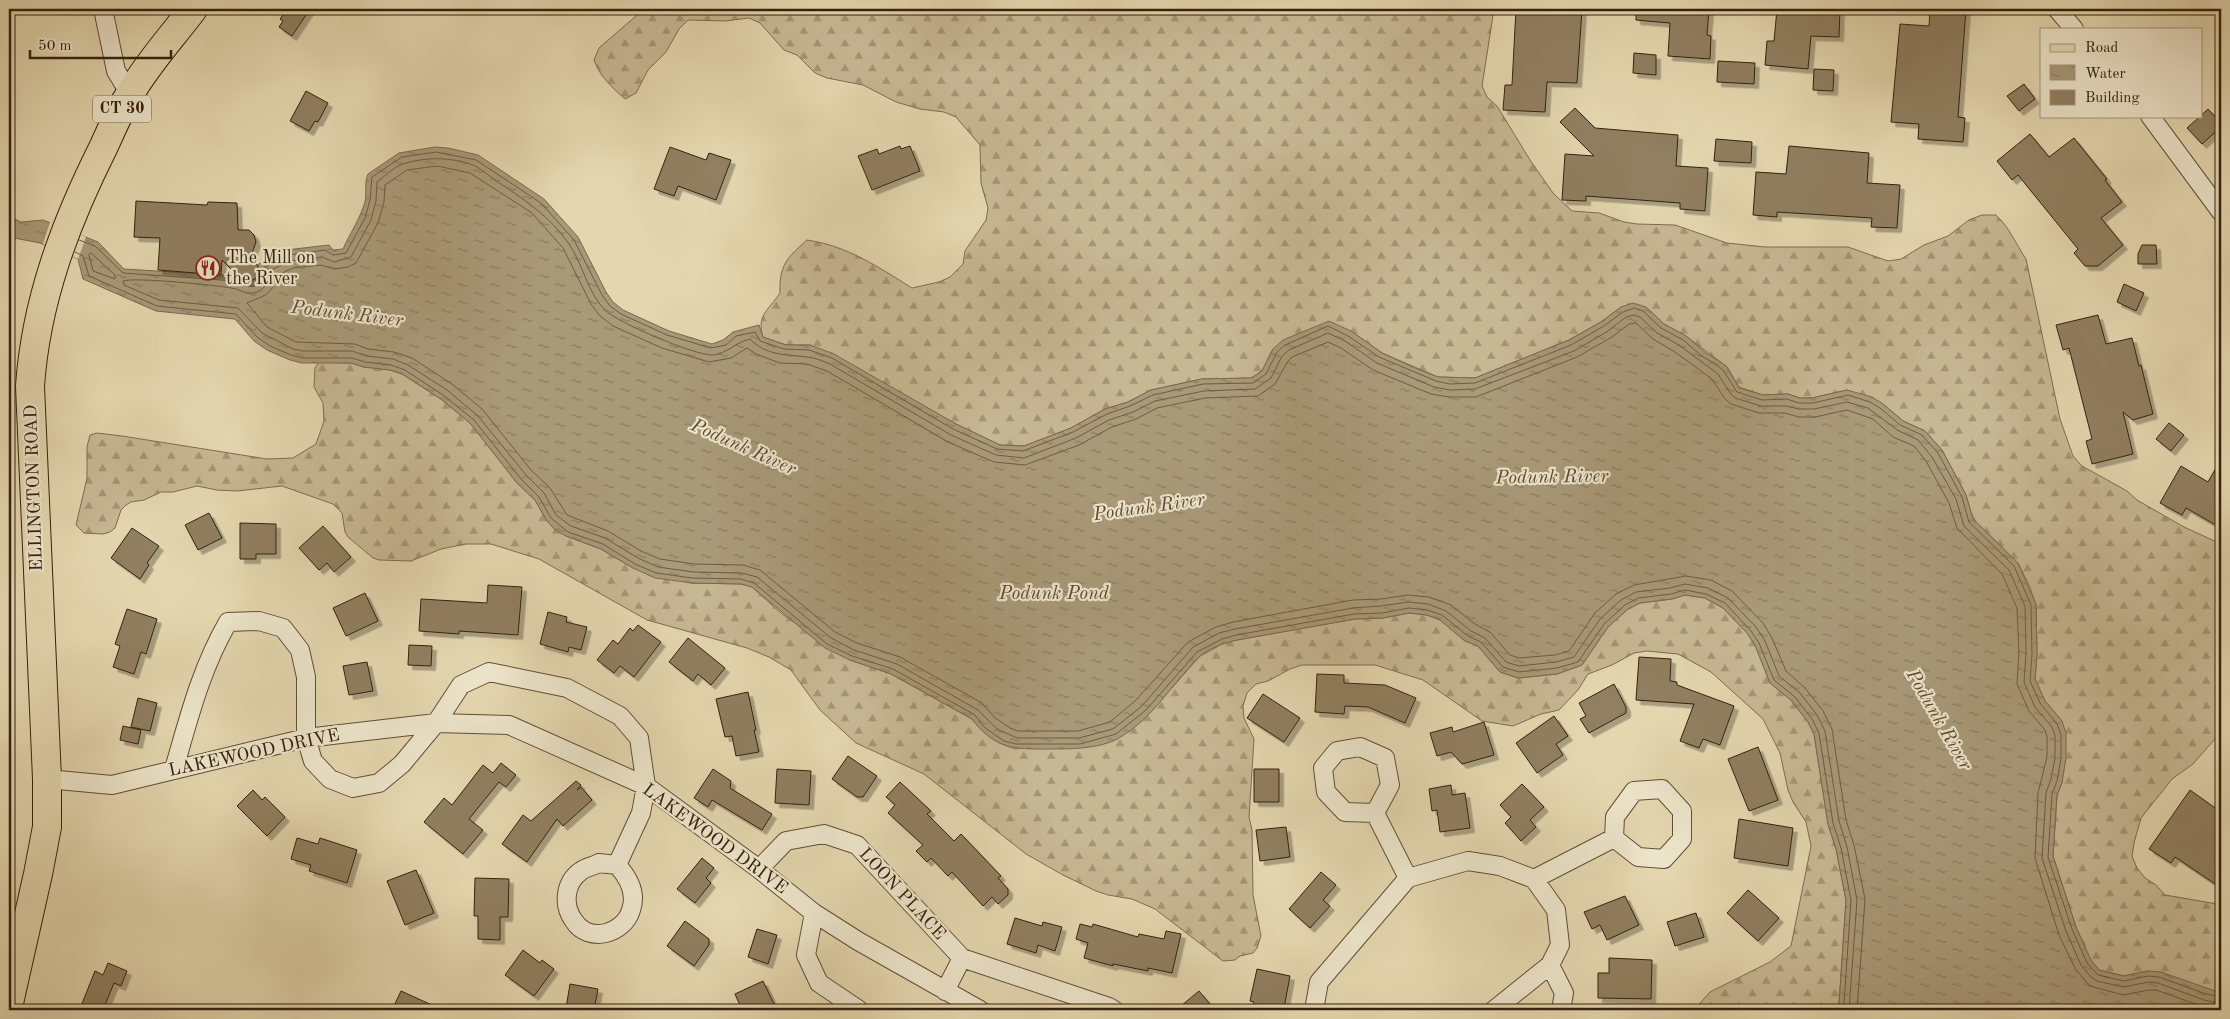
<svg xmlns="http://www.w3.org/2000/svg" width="2230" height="1019" font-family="'Old Standard TT',serif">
	<defs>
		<pattern id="forest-firs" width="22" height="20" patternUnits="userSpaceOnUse" patternTransform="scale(1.25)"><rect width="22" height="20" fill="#c6b893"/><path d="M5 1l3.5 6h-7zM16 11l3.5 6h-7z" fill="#a29576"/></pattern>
		<pattern id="water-ripples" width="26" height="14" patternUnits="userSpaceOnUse" patternTransform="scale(1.25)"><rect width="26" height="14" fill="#a89978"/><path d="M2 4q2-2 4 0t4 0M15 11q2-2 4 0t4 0" fill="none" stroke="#8a7c61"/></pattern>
		<filter id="shadow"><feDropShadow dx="4.5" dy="4.5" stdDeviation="0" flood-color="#0004"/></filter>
	</defs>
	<rect width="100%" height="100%" fill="#e4d7af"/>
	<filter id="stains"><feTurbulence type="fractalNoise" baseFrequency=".004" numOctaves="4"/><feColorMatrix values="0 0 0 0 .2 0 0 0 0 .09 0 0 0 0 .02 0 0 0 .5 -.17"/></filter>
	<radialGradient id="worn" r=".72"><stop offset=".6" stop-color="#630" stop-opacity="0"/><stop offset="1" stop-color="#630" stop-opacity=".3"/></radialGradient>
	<path fill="url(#forest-firs)" stroke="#7e6c50" d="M644,9H1494L1482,86L1487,97L1497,106L1530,160L1553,193L1572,211L1599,213L1624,222L1637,224L1675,225L1727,243L1765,247H1848L1888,261L1901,259L1924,245L1948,236L1969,220L1982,215H1996C2009,227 2016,244 2026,259L2060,419L2073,456L2082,466L2127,491L2137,500L2184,527L2221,544V732L2193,764L2172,779L2141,818L2134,843L2132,856L2137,868L2145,878L2156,885L2165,895L2217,904L2221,908V993L2148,971L2124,976L2099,970L2091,961L2076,927L2053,856L2057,795L2062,783V721L2045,701L2035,679L2037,654L2036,605L2029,585L2018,563L1973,519L1966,495L1942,450L1925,431L1903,421L1883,404L1847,390L1812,398H1800L1788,394L1763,395L1739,387L1727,367L1686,336L1664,324L1646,307H1621L1601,322L1569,340L1475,378L1438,377L1382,353L1351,331L1273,349L1262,371L1251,378L1202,379L1151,390L1128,402L1105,409L1071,428L1024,446L1000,445L956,424L810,345H786L763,337C756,315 769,310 780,293C779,265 787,258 807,240C848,246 878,267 912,288L939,282L950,277L963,264L965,251L986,220L988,208L981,183L980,145L956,117L944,112L920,109L896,102L863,85L827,78L815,73L797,55L784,50L760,23L749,18L725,21L688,20L679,29L666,52L648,70L636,93L625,99C611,86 600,77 594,60L599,48Z
		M319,362L351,363L364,367L390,370L402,374L441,399L470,423L517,483L535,500L547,521L566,536L601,549L633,568L692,583L741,584L752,587L782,614L850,660L891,674L972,719C984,735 997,744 1016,749L1149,714L1200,656L1224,643L1237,640L1355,619L1383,618L1409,613L1427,615L1440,620L1465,641L1478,646L1500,672L1518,678L1557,674L1582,665L1608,627L1628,609L1640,603L1672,599L1685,595L1705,598L1723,608L1747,633L1755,645L1770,683L1791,700L1808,722L1814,734L1828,824L1836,849L1846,900L1839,1004L1837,1010H1694L1710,992L1770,962L1791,946L1811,846L1806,822L1793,802L1788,790L1780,753L1763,719L1711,672L1678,654L1647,651L1634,653L1612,665L1588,674L1578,690L1559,710L1541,714L1513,726L1482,721L1423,680L1375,665H1302L1290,669L1268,681L1256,684L1247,693L1243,706L1244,718L1254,739L1249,817L1252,830L1253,895L1261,936L1257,948L1253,953L1240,956L1235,960L1223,961L1155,909L1132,899L1108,895L1096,891L1063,875L1026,854L924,774L856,743L820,710L791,670L769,657L747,648L647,620L539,559L491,544H466L441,549L411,561L379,560L373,558L348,537L345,532L342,513L333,504L282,486L237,491L217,490L197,486L173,492H161L144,500L131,502L126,505L121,510L115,528L110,532L103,534L84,533L76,525L87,478V447L90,435L97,433L122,436L267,459L293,458L316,444L324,421L323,403L314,387L315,368Z"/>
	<path fill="url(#water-ripples)" stroke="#7a694d" d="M435,147L448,148L478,155L544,199L578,237L606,292L613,302L623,310L669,331L712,344L723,340L733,332L759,325L763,337L786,345H810L834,354L956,424L1000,445L1024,446L1071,428L1105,409L1128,402L1151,390L1202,379L1252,378L1262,371L1273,349L1283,340L1329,321L1351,331L1382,353L1415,368L1438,377L1475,378L1569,340L1601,322L1621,307L1633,303L1646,307L1664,324L1686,336L1706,353L1716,359L1727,367L1739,388L1763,395L1788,394L1800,398H1812L1847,390L1872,397L1883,404L1903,421L1925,431L1942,450L1966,495L1973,519L2018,563L2036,604L2037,654L2035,679L2045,701L2062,721L2066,733V758L2062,783L2057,795L2053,856L2076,927L2091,960L2099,970L2123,976L2148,971L2161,972L2221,993V1010H1837L1839,1004L1846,900L1836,849L1828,824L1814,734L1808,722L1791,700L1770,683L1755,645L1747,633L1723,608L1705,598L1685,595L1672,599L1640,603L1628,609L1608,627L1582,665L1557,674L1518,678L1500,672L1478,646L1465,641L1440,620L1427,615L1409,613L1383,618L1355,619L1237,640C1224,643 1209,648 1199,657C1172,683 1153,719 1119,738C1098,750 1065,749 1041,749C1009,749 993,746 972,719L891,674L850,660L825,648L752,587L741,584L692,583L655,578L633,568L601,549L566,536L555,530L547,521L535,500L517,483L470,423L441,399L402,374L390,370L364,367L351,363H302L290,360L267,350L254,341L235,319L156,311L83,279L78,259L40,243L9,237V216L21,222L43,220L98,242L124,269L223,275L239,277L249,282L258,277L259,271L257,265L286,250L329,245L333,250L343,249C350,233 360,219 365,202C367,192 364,183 368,174L399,153Z"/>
	<path fill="#e4d7af" d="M50,222L86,237L78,259L43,244Z"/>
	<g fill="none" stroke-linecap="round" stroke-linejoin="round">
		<path stroke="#6e5c42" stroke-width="1" d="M79,240L95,246L123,273L221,280C226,281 233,280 237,282C255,291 262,286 265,267L288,255L325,250L333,255L346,253L365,218L370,200L372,177L402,157L436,152L476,160L541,203L574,240L602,295L610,306L621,314L667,335L711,348L726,345L736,336L755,332L760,341L784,349L809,350L832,358L953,429L997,449L1023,451L1073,432L1107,414L1130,406L1153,395L1203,384L1253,383L1266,374L1277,352L1285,345L1328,326L1348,336L1379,357L1436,381L1450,384L1475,383L1571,345L1604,326L1623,312L1634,308L1643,311L1661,328L1683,340L1703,357L1714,363L1723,370L1737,392L1762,400L1787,399L1799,403H1813L1848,395L1870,402L1880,408L1900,425L1922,435L1938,453L1962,497L1969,522L2014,566L2031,605L2032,654L2030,681L2040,703L2057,724L2061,734V758L2057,781L2052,794L2048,857L2072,929L2087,963L2098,975L2124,981L2148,976L2159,977L2206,994L2221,997
			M75,252L83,256L89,276L157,306L236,314L257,337L270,346L291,355L303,358H352L365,362L391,365L405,370L443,395L474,420L521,479L539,497L551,518L568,532L603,544L635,564L656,573L692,578L741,579L754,583L827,644L852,656L893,669L975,715L984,727L1004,741L1016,744H1080L1116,734L1146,710L1197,652L1222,639L1236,635L1354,614L1382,613L1409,608L1427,610L1442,615L1468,636L1481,642L1503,667L1519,672L1557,668L1578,662L1604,624L1625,605L1638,598L1671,594L1685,590L1706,594L1725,603L1751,631L1759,643L1774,680L1795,697L1812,719L1819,733L1833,823L1841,848L1851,900L1844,1004L1842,1010
			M91,253L115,275V279L93,271L89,255Z
			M1849,1010L1857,900L1847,847L1839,821L1825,731L1817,715L1800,693L1779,676L1765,641L1756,627L1728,598L1708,588L1685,584L1670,588L1636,592L1621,600L1600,619L1574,657L1556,662L1519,666L1506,662L1485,638L1471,631L1446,611L1428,604L1408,602L1381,606L1353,608L1235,629L1219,633L1193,647L1142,706L1113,729L1079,738H1017L997,729L978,710L897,664L854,650L831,638L757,577L742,573L693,572L658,567L638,558L605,538L571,526L556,515L544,493L526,475L478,416L447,390L408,365L393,359L367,356L352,351H303L293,349L262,333L238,308L159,300L124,285L123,281C134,277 215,285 231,288C241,289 246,296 257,292C267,288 269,279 271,270L290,261L322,257L334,262L351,257L371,220L376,201L377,182C385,176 396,165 406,163C427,157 452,157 473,165C480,168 488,175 495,180C522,198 550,216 569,244C583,264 587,292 605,310C618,323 694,355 712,355C727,354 736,342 750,339C767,356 784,354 806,357C814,357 822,361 830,364L951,435L996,455L1024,458L1076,438L1109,420L1133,412L1155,401L1204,391L1255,389L1271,378L1282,356L1289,350L1328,333L1345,341L1377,363L1434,387L1450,390L1475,389L1574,351L1608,331L1626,317L1634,315L1640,317L1657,333L1679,345L1718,374L1730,393L1735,398L1761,406H1786L1799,409H1814L1847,402L1868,408L1897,430L1918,440L1932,457L1956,499L1964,526L2009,570L2025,606L2026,654L2024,682L2035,707L2052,727L2055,735V758L2051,779L2046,793L2042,858L2066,931L2081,965L2091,977L2097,981L2123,987L2149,982L2158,983L2204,1000L2221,1004
			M1857,1010L1865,899L1854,845L1846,820L1832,729L1823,711L1805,688L1786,671L1772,638L1763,623L1732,591L1711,580L1686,576L1634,585L1616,594L1595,613L1569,651L1555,655L1519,658L1510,655L1490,632L1475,624L1451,605L1429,597L1408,595L1381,599L1353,600L1233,622L1216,627L1188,642L1136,700L1110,722L1078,731H1018L1010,728L994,717L982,703L900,657L857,643L835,632L760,570L743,565L694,564L660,559L641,551L608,531L567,515L550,488L531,470L482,409L452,384L412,358L394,352L368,349L355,344L296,342L267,327L247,303C265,295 271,296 278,275L293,268L320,265L335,269L348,267L356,263L378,223L384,202L385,185L407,170L437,166L470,173L532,213L563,248L591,304L600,316L613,326L662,348L709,362L731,358L747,348L756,354L780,363L807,364L827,371L948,442L994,462L1025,465L1079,445L1112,427L1136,419L1157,408L1205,398L1258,396L1275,384L1288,361L1292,357L1328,342L1341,348L1373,370L1431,394L1449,397H1476L1577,357L1612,337L1629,324L1636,323L1653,339L1675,352L1712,379L1725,399L1731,404L1759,413H1785L1799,417H1815L1847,410L1873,419L1893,437L1914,446L1926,461L1949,503L1957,528L2002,574L2017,608L2019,653L2017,684L2029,711L2045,730L2047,737V757L2038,793L2035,858L2059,935L2076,970L2090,986L2123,995L2149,990H2156L2213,1010"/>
	</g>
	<path fill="#907f61" stroke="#35200d" filter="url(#shadow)" d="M287,9H310L292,36L279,27L283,21L280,19Z
		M1516,9H1582L1577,83L1547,82L1545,112L1503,110L1505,85H1512Z
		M1636,9H1709L1707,35L1711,36L1710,59L1668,56L1670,23L1636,20Z
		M1777,9H1840L1839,37L1811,36L1808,69L1765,65L1767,41H1774Z
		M1930,9H1966L1958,117L1965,118L1963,142L1918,139L1919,124L1891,122L1900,24L1929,26Z
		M1634,53L1656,55V75L1633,73Z
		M1718,61L1755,63L1754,84L1717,82Z
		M1814,69L1834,70L1833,91L1813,90Z
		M2024,84L2035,99L2019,111L2007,96Z
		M306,91L328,103L318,122L315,121L309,131L290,121Z
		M1575,108L1595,128L1678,135L1676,166L1708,168L1705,211L1680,209V203L1586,196V201L1562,200L1565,154L1594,156L1560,122Z
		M2208,109L2221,123V127L2202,144L2187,128Z
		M2030,134L2049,157L2074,138L2107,179L2105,180L2122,202L2101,218L2123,245L2098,266H2085L2074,253L2078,249L2018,175L2012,180L1997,161Z
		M1716,139L1752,142L1751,163L1714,161Z
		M900,146L901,149L910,146L920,171L872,190L858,156L877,149L879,154Z
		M1789,146L1869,153L1867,183L1900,185L1897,228L1871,227L1872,218L1777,212V217L1753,215L1756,172L1786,174Z
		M670,147L706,160L709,153L731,160L716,200L678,186L674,196L654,189Z
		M136,201L207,205L208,202L237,203L238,230H249L254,235L256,242L250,259L258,266V277L249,282L243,281L222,260L221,275L158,270L160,238L134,237Z
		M2142,245H2156L2157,264H2138V254Z
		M2124,284L2144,293L2136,311L2117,302Z
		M2098,315L2106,344L2132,338L2139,366L2141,365L2153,414L2133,420L2123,412L2133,454L2092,464L2086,441L2092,439L2069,348L2063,350L2056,325Z
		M2169,423L2184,435L2171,451L2156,439Z
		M2221,459V528L2186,508L2182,515L2160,503L2181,466L2208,482Z
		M209,513L222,538L198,550L185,525Z
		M240,523L276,524V554H256V559H240Z
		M323,526L351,557L334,572L327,563L319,570L299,548Z
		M132,528L159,546L147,563L149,565L140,579L111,558Z
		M488,585L522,587L518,635L459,631V634L419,631L421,599L487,603Z
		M365,593L378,621L346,636L333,608Z
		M127,609L157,619L146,654L141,652L134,674L113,667L120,646L115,644Z
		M548,612L567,617L566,622L587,627L581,650L569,647L568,652L540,644Z
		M638,625L661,642L634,677L620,666L614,673L597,660L613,640L618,644L630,628L633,631Z
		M688,638L725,668L711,685L698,674L693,681L669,662Z
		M409,645L432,646L431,666L408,665Z
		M1639,657L1671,659L1670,681L1677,682V685L1734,706L1720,745L1703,739L1699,748L1680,741L1694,704L1636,700Z
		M367,662L373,691L349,695L343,666Z
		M1317,674L1344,675V683L1385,685L1416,698L1405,723L1368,707L1345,706L1344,714L1315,712Z
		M1614,684L1626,707V713L1589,733L1580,719L1586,716L1579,703Z
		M748,692L756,730H754L759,752L736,756L732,736L725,737L716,699Z
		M1263,694L1300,718L1284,742L1247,718Z
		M138,698L157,703L150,731L131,727Z
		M1554,716L1568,736L1556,744L1563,755L1537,773L1516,743Z
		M1484,722L1494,755L1462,764L1451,752L1437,756L1430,733L1452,727L1453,732Z
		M123,726L141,730L138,744L120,740Z
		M1758,747L1778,800L1749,811L1728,759Z
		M848,756L877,776L863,797H857L832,779Z
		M501,763L516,775L506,787L499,782L469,819L483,830L463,854L424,822L444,798L452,805L483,765L493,773Z
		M713,769L731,781L730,788L772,814L762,830L712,800L708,807L694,798Z
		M777,769L811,771L809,805L775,803Z
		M1254,769H1279V802H1254Z
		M576,781L581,785L577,790L581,787L592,800L563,826L557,819L527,862L502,844L523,815L531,821Z
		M900,782L931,811L927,814L954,841L961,834L1001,876L998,878L1008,889V895L998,904L992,897L983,906L952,872L948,876L931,858L927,862L916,851L923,845L888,813L895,805L886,797Z
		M1522,784L1544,807L1530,820L1536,827L1521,841L1505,823L1511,817L1500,805Z
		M1451,785L1452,795L1465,793L1470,828L1440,832L1437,810L1432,811L1429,789Z
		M253,790L262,800L265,797L285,817L267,836L237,806Z
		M2190,790L2221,812V888L2175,857L2171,863L2149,849Z
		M1739,819L1793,828L1788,866L1734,858Z
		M1286,827L1290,857L1260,861L1256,830Z
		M297,838L318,844L320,838L357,850L347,883L309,871L311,865L291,859Z
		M702,858L714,868L706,878L711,883L695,903L677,889Z
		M416,870L434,913L405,925L387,881Z
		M1321,872L1336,885L1323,900L1330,906L1310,928L1289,909Z
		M475,878L509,879L508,917H500V940L478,939V916H474Z
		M1748,890L1779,918L1758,941L1727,913Z
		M1625,896L1639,925L1607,940L1600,925L1592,929L1584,912Z
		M1696,913L1704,937L1675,946L1667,922Z
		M1015,918L1042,926L1043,922L1062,927L1055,951L1038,945L1036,953L1007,944Z
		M685,921L709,939V945L694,966L667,946Z
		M1080,924L1092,927L1093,924L1138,937L1139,934L1164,939L1166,931L1181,934L1172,973L1148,968V971L1113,964V966L1084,958L1088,943L1076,939Z
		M757,929L777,935L768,964L748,957Z
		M523,950L540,963L542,960L554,969L534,996L505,975Z
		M1609,958L1652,960L1651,999L1598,998V973H1609Z
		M108,963L127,971L121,986L114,983L103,1010H93L81,1006L95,971L103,975Z
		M1257,969L1290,976L1284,1008L1277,1006L1276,1010H1252L1254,1002L1250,1001Z
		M763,981L777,1010H742L735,994Z
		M570,984L598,989L594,1010L566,1008Z
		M401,991L443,1010H392Z
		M1199,991L1215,1010H1176Z"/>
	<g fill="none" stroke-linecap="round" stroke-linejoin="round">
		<g stroke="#614e36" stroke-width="20">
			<path id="street" d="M103,9L116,71L130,94
				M2057,9L2074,29
				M2150,116L2221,212
				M174,769C189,717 201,669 228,622L259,621L283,628L300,650L306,677V738L313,761L330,779L353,788L379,783L402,764L436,723L461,685L489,672L567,688L620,716L639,738L646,786L641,813L617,865
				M47,779L112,785L306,738L436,723L509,725L646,786L759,869L814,913L858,941L980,1010
				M1375,813L1345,812L1326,792L1323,768L1337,751L1360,747L1385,758L1390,785L1375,813L1408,878
				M599,863L617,865C628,877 637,893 631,910C624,934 589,944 574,921C562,905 565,882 581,871C586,867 594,866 599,863Z
				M759,869L786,841L824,834L857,845L962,958L1109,1007L1114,1010
				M1534,879L1614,838L1638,857L1664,859L1682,839V811L1662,789L1634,791L1615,817L1614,838
				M814,913L806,955L819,983L859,1010
				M1550,965L1564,993L1561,1010
				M945,991L962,958
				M1314,1010L1319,982L1408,878L1468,861L1500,866L1534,879L1556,910L1560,945L1550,965L1494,1010"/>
		</g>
		<g stroke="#35200d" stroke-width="30">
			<path id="primary" d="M9,1003L38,874L47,827V779L30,386C36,301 65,224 103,148C111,131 119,111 130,94C147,64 172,37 193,9"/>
		</g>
		<use href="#street" stroke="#ede5cb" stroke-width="18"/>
		<use href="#primary" stroke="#e4d7af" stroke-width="28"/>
	</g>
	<defs>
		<g id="restaurant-ring" transform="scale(1.25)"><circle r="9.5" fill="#ede5cb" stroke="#8f2418" stroke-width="1.5"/><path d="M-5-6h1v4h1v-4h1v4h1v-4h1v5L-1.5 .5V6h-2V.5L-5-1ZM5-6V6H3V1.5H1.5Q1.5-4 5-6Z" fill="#8f2418"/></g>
	</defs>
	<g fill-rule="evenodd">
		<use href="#restaurant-ring" x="208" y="268"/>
	</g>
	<g text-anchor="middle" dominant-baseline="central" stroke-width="4.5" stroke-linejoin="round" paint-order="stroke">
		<rect fill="#ede5cb" stroke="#6c5b46" stroke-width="1" x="93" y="95.5" width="58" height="27" rx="4"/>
		<g font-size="16" font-weight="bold" fill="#35200d">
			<text x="122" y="109">CT 30</text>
		</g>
		<g font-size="18" fill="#35200d" stroke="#ede5cb" text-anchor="start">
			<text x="226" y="258">The Mill on<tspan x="226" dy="21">the River</tspan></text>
		</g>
		<g font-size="18" fill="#35200d" stroke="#ede5cb">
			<text transform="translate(34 488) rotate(-92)">ELLINGTON ROAD</text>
			<text transform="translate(254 753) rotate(-12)">LAKEWOOD DRIVE</text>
			<text transform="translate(715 839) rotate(36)">LAKEWOOD DRIVE</text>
			<text transform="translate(902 894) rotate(47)">LOON PLACE</text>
		</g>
		<g font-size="19" font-style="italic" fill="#5d4a32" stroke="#ede5cb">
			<text transform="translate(347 315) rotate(7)">Podunk River</text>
			<text transform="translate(743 448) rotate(24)">Podunk River</text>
			<text transform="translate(1552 478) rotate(-1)">Podunk River</text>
			<text transform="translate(1149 508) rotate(-8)">Podunk River</text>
			<text x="1054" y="594">Podunk Pond</text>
			<text transform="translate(1938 720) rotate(60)">Podunk River</text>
		</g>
	</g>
	<rect width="2230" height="1019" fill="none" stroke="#e4d7af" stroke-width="30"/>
	<rect x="10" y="10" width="2210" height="999" fill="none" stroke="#35200d" stroke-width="2.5"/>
	<rect x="15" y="15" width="2200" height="989" fill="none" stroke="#35200d"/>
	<rect x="2040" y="28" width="162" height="90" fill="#ede5cb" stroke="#a3967f"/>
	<rect x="2050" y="44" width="25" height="8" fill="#e4d7af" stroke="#a3967f"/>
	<text x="2085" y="52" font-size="15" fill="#35200d">Road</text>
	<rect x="2050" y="65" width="25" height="15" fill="url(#water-ripples)" stroke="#a3967f"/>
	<text x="2085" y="78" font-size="15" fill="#35200d">Water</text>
	<rect x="2050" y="90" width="25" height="15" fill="#907f61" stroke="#a3967f"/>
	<text x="2085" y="102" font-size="15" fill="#35200d">Building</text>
	<path d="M30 50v8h141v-8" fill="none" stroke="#35200d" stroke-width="2.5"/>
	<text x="38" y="50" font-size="15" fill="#35200d" stroke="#ede5cb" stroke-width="4" paint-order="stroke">50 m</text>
	<rect width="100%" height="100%" filter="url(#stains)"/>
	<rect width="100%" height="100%" fill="url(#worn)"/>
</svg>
